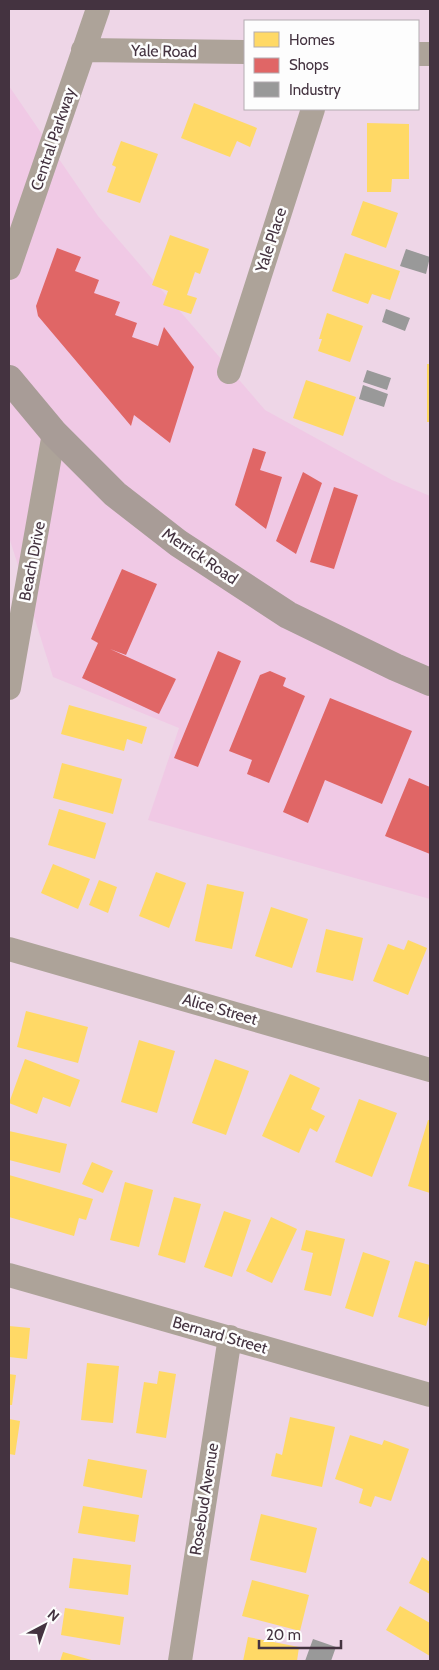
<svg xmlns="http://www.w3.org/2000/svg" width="439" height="1670" font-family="Cabin,sans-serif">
	<rect width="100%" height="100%" fill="#eed6e7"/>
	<path fill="#f0c9e5" d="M9,86L98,216L265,410L392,480L430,496V899L148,820L179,728L53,677L9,537Z"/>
	<path fill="#ffd966" d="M194,103L257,128L250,147L237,141L230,157L181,138Z
		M367,123L409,124V179H392L391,192H367Z
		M121,141L158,154L140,203L107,192L116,167L112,165Z
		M363,201L398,213L386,248L351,235Z
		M170,235L209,249L200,274L195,272L187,295L197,298L191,314L163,305L168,291L152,285Z
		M345,253L400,271L390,300L372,294L368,304L332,291Z
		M327,313L363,326L350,362L318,351L322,339H319Z
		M427,364H430V422H427Z
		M306,380L356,397L343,436L293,418Z
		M69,705L147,727L142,744L127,739L124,751L61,734Z
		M62,763L122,779L113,814L53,798Z
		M59,809L106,823L95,859L48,845Z
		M53,864L90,879L78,909L41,893Z
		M156,872L186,883L169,928L139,916Z
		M99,880L117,887L108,913L89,905Z
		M207,884L244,892L232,949L195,941Z
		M271,907L308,919L292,968L255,956Z
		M326,929L363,938L353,981L316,972Z
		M408,940L427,948L408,995L373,981L388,944L404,950Z
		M26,1011L88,1027L78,1063L17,1047Z
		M139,1040L175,1051L157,1113L121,1102Z
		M25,1059L80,1080L70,1107L43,1097L37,1114L9,1103Z
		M215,1059L249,1071L226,1135L192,1123Z
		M290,1074L320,1088L311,1109L325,1116L317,1132L310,1128L299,1153L262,1136Z
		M359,1099L397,1113L372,1177L335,1162Z
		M428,1120H430V1193L408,1186Z
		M9,1131L67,1144L60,1173L9,1160Z
		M92,1162L113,1171L103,1193L82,1184Z
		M9,1175L93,1199L86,1220L79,1218L74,1236L9,1217Z
		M125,1182L153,1190L139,1247L110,1240Z
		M174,1197L201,1204L185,1263L158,1255Z
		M224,1211L251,1220L232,1277L204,1267Z
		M271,1217L297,1229L272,1283L246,1271Z
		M306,1230L345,1239L331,1296L304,1290L313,1253L301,1250Z
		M363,1252L390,1261L373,1317L345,1308Z
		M415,1261L430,1265V1312L426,1326L398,1317Z
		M9,1326L30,1328L27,1359L9,1357Z
		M87,1363L119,1366L113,1423L81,1420Z
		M159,1371L176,1374L166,1438L136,1433L144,1382L157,1384Z
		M9,1374L16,1375L12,1405H9Z
		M290,1417L335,1427L322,1487L271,1476L276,1453L282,1455Z
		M9,1419L20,1421L15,1455L9,1454Z
		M350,1435L382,1445L384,1440L409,1449L391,1501L375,1496L371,1507L359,1503L363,1489L335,1479Z
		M88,1459L147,1470L142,1498L83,1486Z
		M83,1506L139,1515L135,1542L78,1533Z
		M261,1514L317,1528L306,1573L250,1560Z
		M422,1557L430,1562V1594L409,1583Z
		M73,1558L131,1565L128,1595L69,1588Z
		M252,1580L309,1595L300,1631L242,1616Z
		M400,1606L430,1623V1656L386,1630Z
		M65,1608L124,1617L120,1645L61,1635Z
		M248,1637L299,1647L297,1661H243Z
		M63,1652L95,1661H60Z"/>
	<path fill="#e06666" d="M57,248L81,257L75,271L99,280L94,293L120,302L115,315L137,323L132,337L158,346L164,327L194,367L170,443L134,415L131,426L38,316L36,306Z
		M253,448L266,452L260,470L282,477L266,529L235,505Z
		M303,472L322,483L296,554L276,541Z
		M334,487L358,495L334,569L310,562Z
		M122,569L157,584L126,655L110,649L176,679L159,714L82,678L98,643L91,639Z
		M218,651L241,661L198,767L174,758Z
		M270,671L286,678L283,686L305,696L269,783L247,774L252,760L229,751L260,675Z
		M330,698L412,731L382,804L325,780L308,823L283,812Z
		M409,778L430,787V854L385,836Z"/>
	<path fill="#999" d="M406,249L430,257L426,274L400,266Z
		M386,309L410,318L405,331L382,322Z
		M367,370L391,378L387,390L363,382Z
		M363,385L388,394L384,407L359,399Z
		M313,1639L336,1647L331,1661H305Z"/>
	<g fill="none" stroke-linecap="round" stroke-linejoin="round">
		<path stroke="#ada399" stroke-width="24" d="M83,50L245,52
			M418,54H430
			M9,268L98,9
			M229,372L313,109
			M9,688L54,433
			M9,949L430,1070
			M9,1275L430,1395
			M180,1661L230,1337"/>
		<path stroke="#a89c97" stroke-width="28" d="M9,379L54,433L115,494L178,543L288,615L395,667L430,682"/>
	</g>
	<g text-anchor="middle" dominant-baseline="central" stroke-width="5" stroke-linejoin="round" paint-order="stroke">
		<g font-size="16" fill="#443340" stroke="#fdfdfd">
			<text transform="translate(164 51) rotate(1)">Yale Road</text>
			<text transform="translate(53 139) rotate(-71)">Central Parkway</text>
			<text transform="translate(271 240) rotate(-72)">Yale Place</text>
			<text transform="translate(200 556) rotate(34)">Merrick Road</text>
			<text transform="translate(32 561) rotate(-79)">Beach Drive</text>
			<text transform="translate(220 1009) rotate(16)">Alice Street</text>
			<text transform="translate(220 1335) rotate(16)">Bernard Street</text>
			<text transform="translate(204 1499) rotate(-81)">Rosebud Avenue</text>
		</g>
	</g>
	<rect width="439" height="1670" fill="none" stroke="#443340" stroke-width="20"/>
	<rect x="244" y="20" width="175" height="90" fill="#fdfdfd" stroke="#b3acb1"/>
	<rect x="254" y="32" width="25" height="15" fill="#ffd966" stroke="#b3acb1"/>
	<text x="289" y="45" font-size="15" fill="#443340">Homes</text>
	<rect x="254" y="58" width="25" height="15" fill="#e06666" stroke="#b3acb1"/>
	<text x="289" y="70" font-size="15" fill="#443340">Shops</text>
	<rect x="254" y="82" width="25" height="15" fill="#999999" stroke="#b3acb1"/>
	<text x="289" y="95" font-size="15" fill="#443340">Industry</text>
	<g transform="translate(45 1625) rotate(41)" stroke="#fdfdfd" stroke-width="4" paint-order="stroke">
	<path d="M0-4L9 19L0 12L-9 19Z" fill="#443340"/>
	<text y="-8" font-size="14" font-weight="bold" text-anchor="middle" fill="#443340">N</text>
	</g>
	<path d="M259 1640v8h82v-8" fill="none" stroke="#443340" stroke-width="2.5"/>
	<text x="266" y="1640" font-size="15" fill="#443340" stroke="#fdfdfd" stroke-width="4" paint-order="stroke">20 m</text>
</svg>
